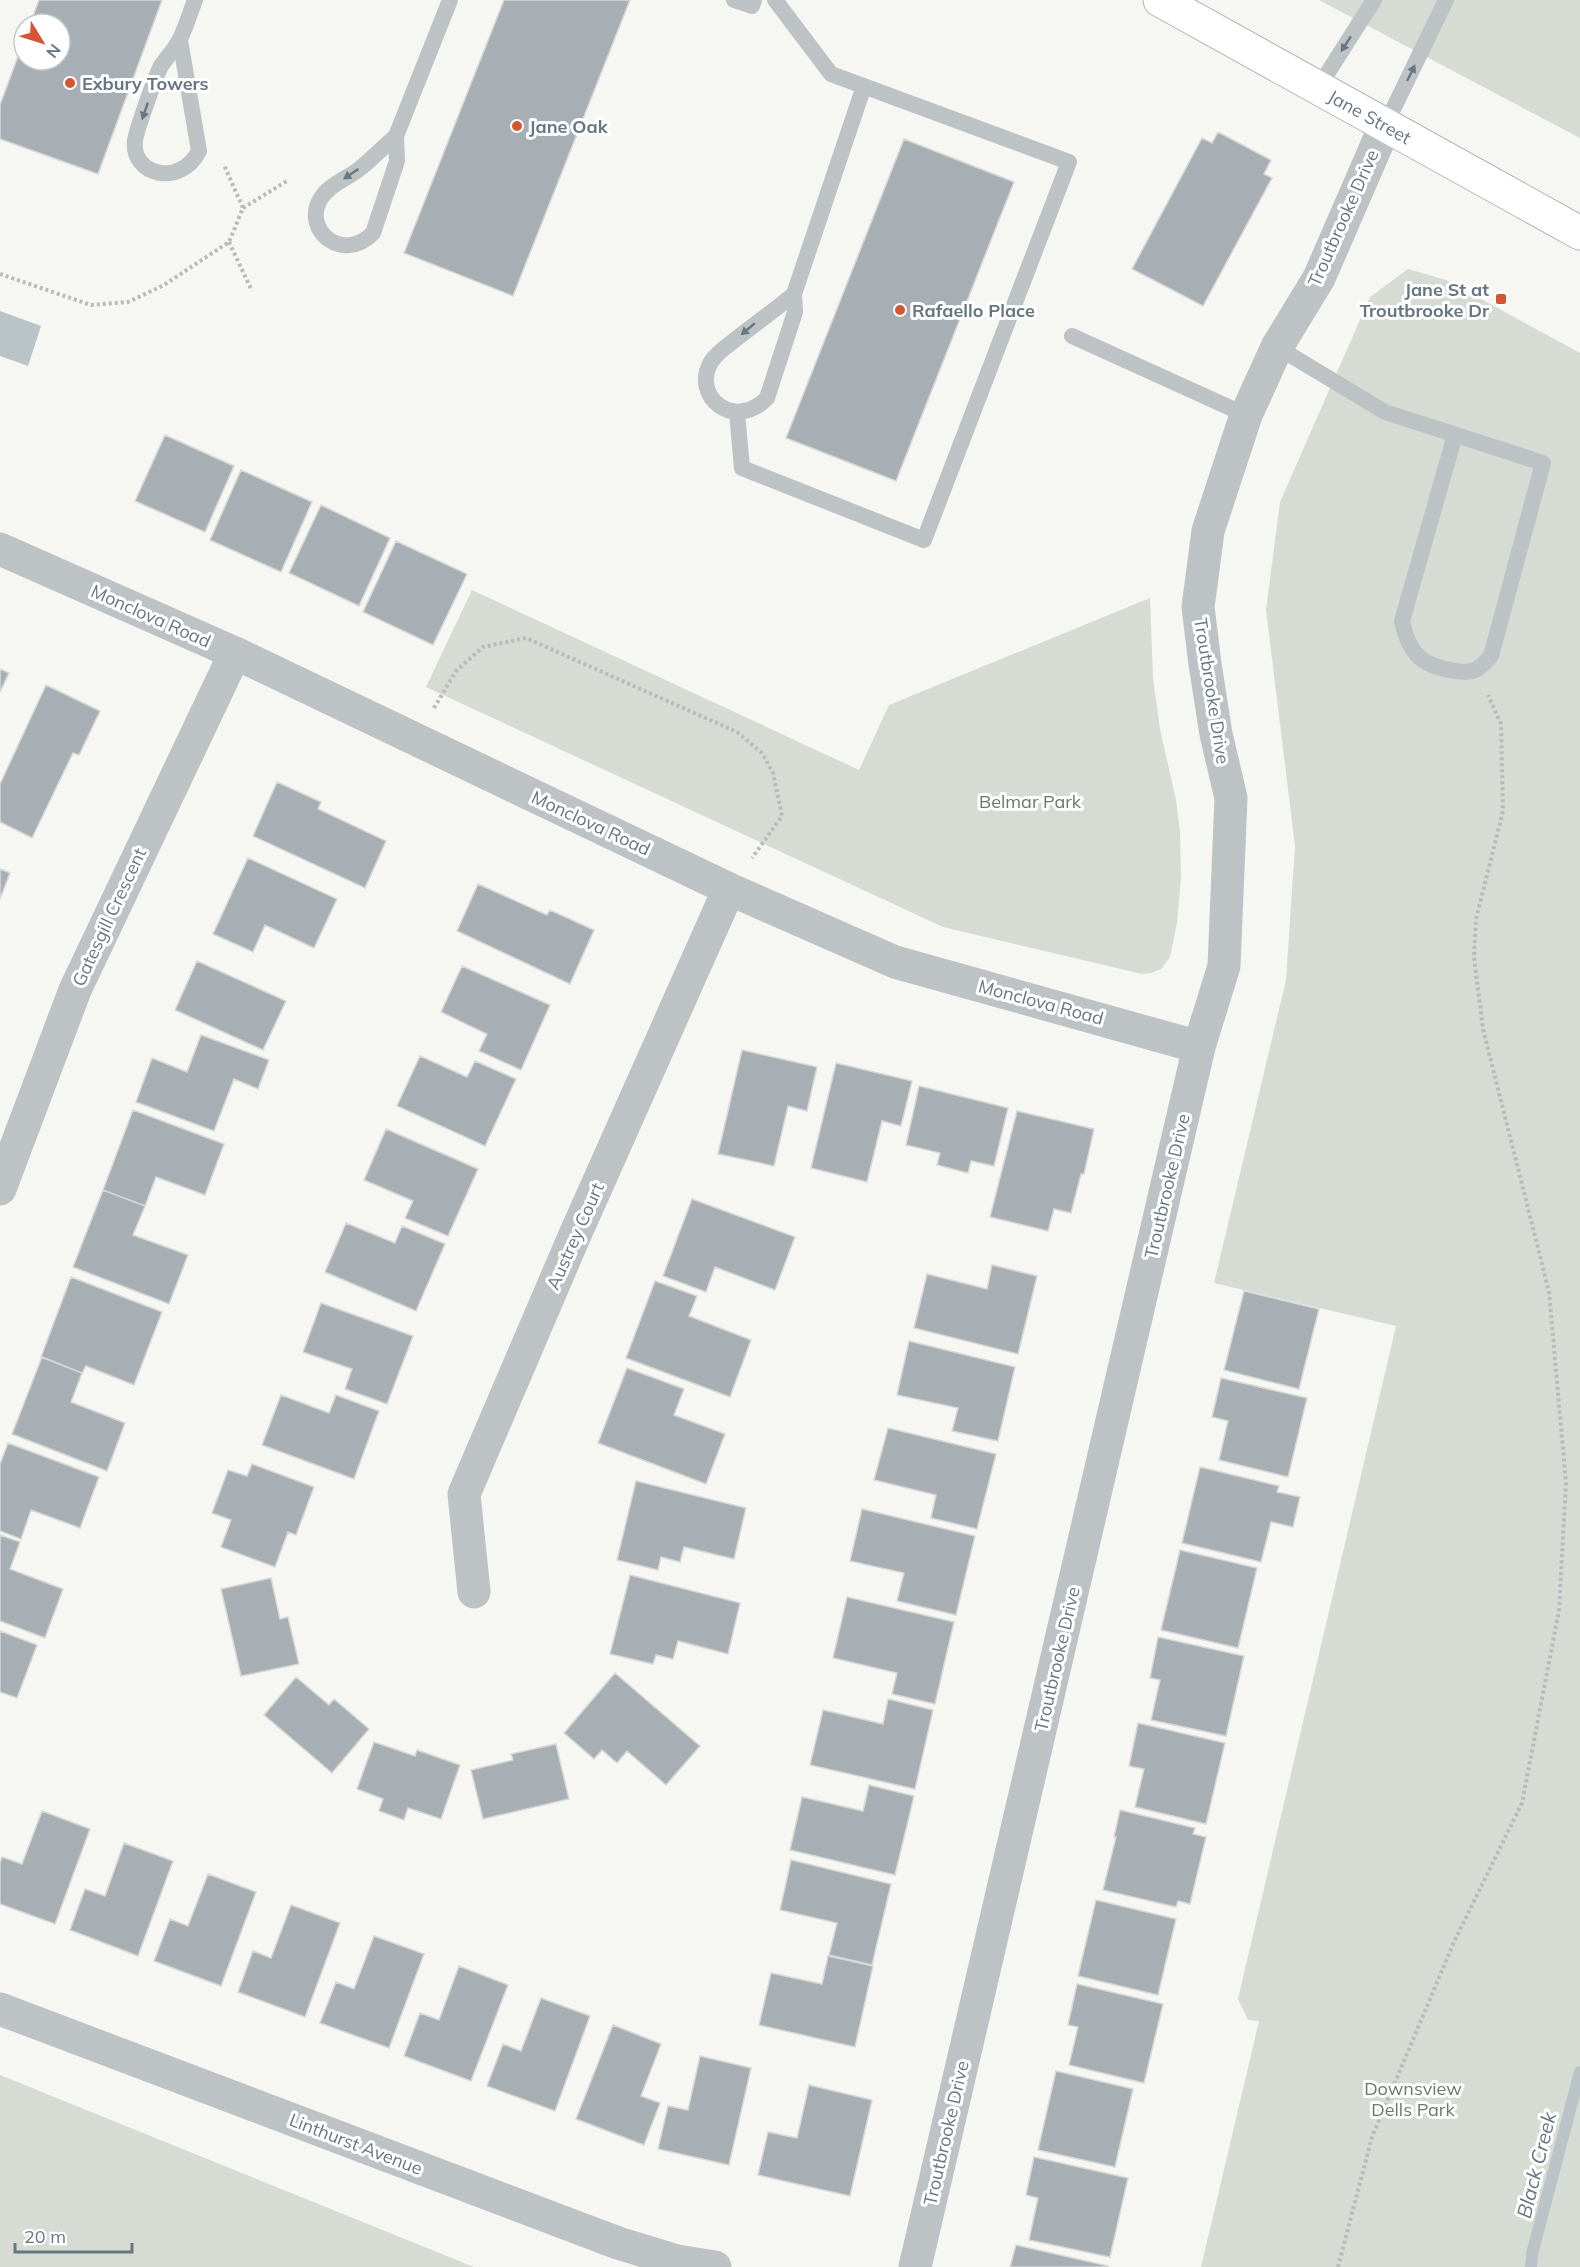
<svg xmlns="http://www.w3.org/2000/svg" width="1580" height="2267" font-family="Mulish,sans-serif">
	<rect width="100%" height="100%" fill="#f6f6f3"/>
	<path fill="#d6dbd3" d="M1319,0H1580V138Z
		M1408,269L1446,280L1580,353V2267H1201L1259,2021L1248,2020L1238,1999L1396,1326L1214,1283L1286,980L1295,846L1266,610L1280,502L1370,297Z
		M472,590L859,770L889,705L1150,598L1153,679L1160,729L1176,800L1180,832L1181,877L1177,923L1170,957L1161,969L1151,973L1142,974L943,927L426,687Z
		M0,2075L474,2267H0Z"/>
	<path fill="#b9c3c8" d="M0,311L41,326L28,366L0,356Z"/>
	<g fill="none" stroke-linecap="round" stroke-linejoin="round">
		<path stroke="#b9c3c8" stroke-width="12" d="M1531,2267L1532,2254L1580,2072"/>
	</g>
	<path fill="#a7afb4" stroke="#d8d8d6" stroke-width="1.5" d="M39,0H162L98,174L0,139V105L24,40V60H60V24H30Z
		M504,0H630L513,296L404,253Z
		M1218,132L1271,160L1264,174L1272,178L1203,306L1132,269L1202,138L1212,143Z
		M904,139L1014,182L896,481L786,438Z
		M165,435L234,466L205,532L135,501Z
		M241,470L312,502L281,572L210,540Z
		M321,505L390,538L359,606L289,573Z
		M396,541L467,574L433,645L363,612Z
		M0,669L9,673L0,692Z
		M46,685L100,711L79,755L73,753L32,838L0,822V784Z
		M277,782L321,802L318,809L386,841L365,888L253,836Z
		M248,858L337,899L314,948L265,925L253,952L213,934Z
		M0,869L10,873L0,899Z
		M478,884L547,915L550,910L594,930L570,984L457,931Z
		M197,961L286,1001L263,1050L175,1010Z
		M462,966L550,1005L521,1070L479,1051L487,1034L441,1012Z
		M201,1035L269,1060L258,1089L234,1079L214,1131L136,1102L152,1058L187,1072Z
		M742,1050L817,1067L807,1111L788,1106L774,1166L718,1154Z
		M420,1056L467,1077L475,1061L516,1079L485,1146L397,1106Z
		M836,1063L912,1081L901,1126L882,1121L867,1182L811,1168Z
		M919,1086L1008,1108L994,1166L971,1161L968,1173L937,1165L940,1153L906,1145Z
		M133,1110L224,1144L205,1195L156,1177L145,1206L103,1190Z
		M1017,1111L1094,1129L1084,1174H1081L1071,1213L1054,1209L1048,1231L990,1217Z
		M386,1129L478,1169L448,1236L405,1218L413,1201L364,1180Z
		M103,1190L145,1206L133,1235L188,1255L169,1304L73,1267Z
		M692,1199L795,1237L775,1290L715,1267L706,1292L663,1276Z
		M346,1223L395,1243L402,1226L445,1244L416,1311L325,1272Z
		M992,1265L1037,1276L1018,1354L914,1328L927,1274L987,1289Z
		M71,1277L162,1312L134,1385L86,1366L82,1373L41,1357Z
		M655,1281L697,1296L689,1316L751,1340L730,1397L626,1358Z
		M1244,1291L1319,1309L1299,1389L1224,1370Z
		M321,1303L413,1336L387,1404L345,1389L352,1369L303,1352Z
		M909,1341L1015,1367L998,1441L952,1431L958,1408L897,1395Z
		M42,1357L82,1373L71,1402L125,1423L107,1471L12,1434Z
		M627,1368L684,1389L674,1415L725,1434L706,1484L598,1443Z
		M1221,1378L1307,1398L1288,1477L1219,1460L1228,1421L1212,1417Z
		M281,1395L329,1413L336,1395L379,1411L354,1479L262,1445Z
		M888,1428L996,1454L977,1529L931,1518L936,1495L874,1480Z
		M8,1443L99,1477L80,1528L31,1510L21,1539L0,1531V1464Z
		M252,1464L314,1487L296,1535L288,1532L275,1567L221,1547L231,1520L212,1513L228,1470L247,1476Z
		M1200,1467L1279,1486L1277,1492L1300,1497L1293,1527L1271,1522L1261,1562L1182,1543Z
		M636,1481L746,1508L734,1559L684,1547L680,1562L661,1557L658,1570L617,1560Z
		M862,1509L975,1536L956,1615L897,1601L904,1573L850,1561Z
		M0,1535L20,1542L10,1569L63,1589L45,1638L0,1621Z
		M1180,1550L1257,1568L1238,1648L1161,1630Z
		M630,1575L740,1603L728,1654L678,1641L673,1659L656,1655L653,1664L610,1654Z
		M271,1578L280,1619L288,1617L299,1664L241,1676L221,1589Z
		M847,1597L954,1622L935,1704L892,1694L897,1673L833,1658Z
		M0,1631L37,1645L17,1698L0,1692Z
		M1158,1637L1244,1656L1226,1736L1151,1720L1160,1680L1150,1678Z
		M615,1673L700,1746L666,1785L627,1751L617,1763L602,1750L594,1759L564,1733Z
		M296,1677L329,1705L334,1699L369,1729L332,1773L264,1715Z
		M888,1699L933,1710L915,1789L810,1765L823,1710L883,1724Z
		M1138,1723L1225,1743L1206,1824L1135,1807L1144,1769L1129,1766Z
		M374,1742L415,1756L417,1750L460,1765L441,1819L408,1808L404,1820L379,1811L383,1799L357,1789Z
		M556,1744L569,1799L483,1819L471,1770L513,1760L511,1754Z
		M869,1785L914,1796L895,1875L790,1850L802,1797L863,1811Z
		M1120,1810L1195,1828L1193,1834L1206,1837L1190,1904L1178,1901L1176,1907L1103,1890L1116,1837H1114Z
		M42,1811L90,1829L55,1924L0,1904V1863L2,1857L22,1864Z
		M124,1843L173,1861L138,1956L70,1930L85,1889L105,1896Z
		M791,1860L891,1884L872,1965L829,1955L837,1923L780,1910Z
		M208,1874L256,1892L221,1986L154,1961L170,1919L188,1926Z
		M1096,1900L1176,1919L1158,1995L1078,1976Z
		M291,1905L340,1923L305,2017L238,1992L253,1951L271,1958Z
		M374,1936L424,1954L389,2048L320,2023L336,1982L354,1989Z
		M828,1956L873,1966L855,2047L759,2025L771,1973L822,1984Z
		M459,1966L508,1985L471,2081L404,2056L420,2013L439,2020Z
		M1077,1984L1163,2004L1144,2083L1069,2065L1078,2027L1068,2025Z
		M541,1998L590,2016L555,2111L487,2086L503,2044L521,2051Z
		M613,2025L661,2044L641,2096L660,2103L644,2145L576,2119Z
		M700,2056L751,2068L729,2165L658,2149L668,2106L688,2110Z
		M1056,2071L1133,2089L1115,2167L1038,2150Z
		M809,2085L872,2100L850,2196L758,2175L768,2132L797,2138Z
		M1034,2157L1128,2178L1110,2257L1029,2240L1038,2198L1026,2195Z
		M1016,2245L1108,2266L1107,2267H1010Z"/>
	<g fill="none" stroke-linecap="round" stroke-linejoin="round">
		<g stroke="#b0b6ba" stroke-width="35">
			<g id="secondary">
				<path id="s1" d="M1160,0L1580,233"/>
			</g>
		</g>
		<path stroke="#b8bbbd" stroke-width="4" stroke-dasharray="3 3" stroke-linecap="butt" d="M243,208L287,181
			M229,242L252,291
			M0,274L91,305L128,302L164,285L229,242L243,208L224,165
			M434,708L456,671L483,647L526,638L737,732L762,753L773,773L782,816L752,858
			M1338,2267L1372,2137L1454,1942L1522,1803L1559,1610L1566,1483L1549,1292L1483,1029L1474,957L1476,919L1503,811L1501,724L1488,695"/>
		<path stroke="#bdc2c5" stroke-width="16" d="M734,0L752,6L754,0
			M180,40L199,151C180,188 131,175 135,141C136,131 156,75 161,66C167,57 175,49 180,39C186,27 190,13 195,0
			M1318,88L1374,0
			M1385,126L1446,0
			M396,136C383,147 371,160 358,170C346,179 329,185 321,198C301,230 343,264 373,233L397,161L396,136L450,0
			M794,294C774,311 752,326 731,343C724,348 716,354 711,362C691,396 734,432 767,398L795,312L794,294L864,86
			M1072,336L1246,415
			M1277,347L1385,412L1543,463L1491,656C1487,660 1482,666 1477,669C1471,673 1457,672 1450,670C1419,665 1408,650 1402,621L1455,435
			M737,413L742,468L924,540L1069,162L831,74L775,0"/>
		<path stroke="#bdc2c5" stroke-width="33" d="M0,549L235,653L729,889L895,962L1199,1047
			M0,1189L75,990L235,653
			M474,1592L464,1494L574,1237L729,889
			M0,2009L618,2243L677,2261L715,2267
			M915,2267L1199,1047L1224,966L1231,798L1216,734L1205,664L1198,607L1208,531L1246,415L1277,347L1319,278L1385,126"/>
		<use href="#secondary" stroke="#fff" stroke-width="33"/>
	</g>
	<defs><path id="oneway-solid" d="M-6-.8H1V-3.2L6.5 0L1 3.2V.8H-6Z" transform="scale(1.5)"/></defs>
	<g fill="#677782">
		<use href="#oneway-solid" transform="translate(1346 44) rotate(123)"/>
		<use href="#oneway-solid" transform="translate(1411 73) rotate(-64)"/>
		<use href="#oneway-solid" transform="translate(145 111) rotate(109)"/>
		<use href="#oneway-solid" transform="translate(351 174) rotate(146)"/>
		<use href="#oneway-solid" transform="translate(748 329) rotate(140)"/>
	</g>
	<g fill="#d65633" stroke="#fff" stroke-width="2">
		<circle cx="70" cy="83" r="6"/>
		<circle cx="517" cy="126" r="6"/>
		<rect x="1495" y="293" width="12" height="12" rx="3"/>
		<circle cx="900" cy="310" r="6"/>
	</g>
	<g text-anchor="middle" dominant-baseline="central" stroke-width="6" stroke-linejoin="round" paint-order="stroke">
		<g font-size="18" font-weight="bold" fill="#677782" stroke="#fff" text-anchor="start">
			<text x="82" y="83">Exbury Towers</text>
			<text x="529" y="126">Jane Oak</text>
			<text x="1489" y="289" text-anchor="end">Jane St at<tspan x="1489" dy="21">Troutbrooke Dr</tspan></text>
			<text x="912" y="310">Rafaello Place</text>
		</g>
		<g font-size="18" fill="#677782" stroke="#fff">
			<text stroke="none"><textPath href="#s1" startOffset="240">Jane Street</textPath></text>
			<text transform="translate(1343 218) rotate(-66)">Troutbrooke Drive</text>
			<text transform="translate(151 616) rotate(24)">Monclova Road</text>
			<text transform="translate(1212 691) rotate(81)">Troutbrooke Drive</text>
			<text transform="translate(591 823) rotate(25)">Monclova Road</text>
			<text transform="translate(109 917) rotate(-65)">Gatesgill Crescent</text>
			<text transform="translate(1041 1002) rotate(15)">Monclova Road</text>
			<text transform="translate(1167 1186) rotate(-77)">Troutbrooke Drive</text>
			<text transform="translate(575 1236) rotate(-66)">Austrey Court</text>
			<text transform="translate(1057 1659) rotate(-77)">Troutbrooke Drive</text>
			<text transform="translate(946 2133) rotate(-77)">Troutbrooke Drive</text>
			<text transform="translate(356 2144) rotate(21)">Linthurst Avenue</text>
		</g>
		<g font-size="18" fill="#6a7a66" stroke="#fff">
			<text x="1030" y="801">Belmar Park</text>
			<text x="1413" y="2088">Downsview<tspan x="1413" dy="21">Dells Park</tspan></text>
		</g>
		<g font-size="20" font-style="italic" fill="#63777f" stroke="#fff">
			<text transform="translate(1536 2165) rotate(-76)">Black Creek</text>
		</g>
	</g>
	<g transform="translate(42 42) rotate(128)"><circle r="28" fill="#ffffff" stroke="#c2c9cd" stroke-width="1.5"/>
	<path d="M0-4.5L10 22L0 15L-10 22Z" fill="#d65633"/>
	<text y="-9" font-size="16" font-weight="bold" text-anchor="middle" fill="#677782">N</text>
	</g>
	<path d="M15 2243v9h117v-9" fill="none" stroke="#677782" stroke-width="3"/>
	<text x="24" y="2243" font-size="18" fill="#677782" stroke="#ffffff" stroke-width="4.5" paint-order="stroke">20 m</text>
</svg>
